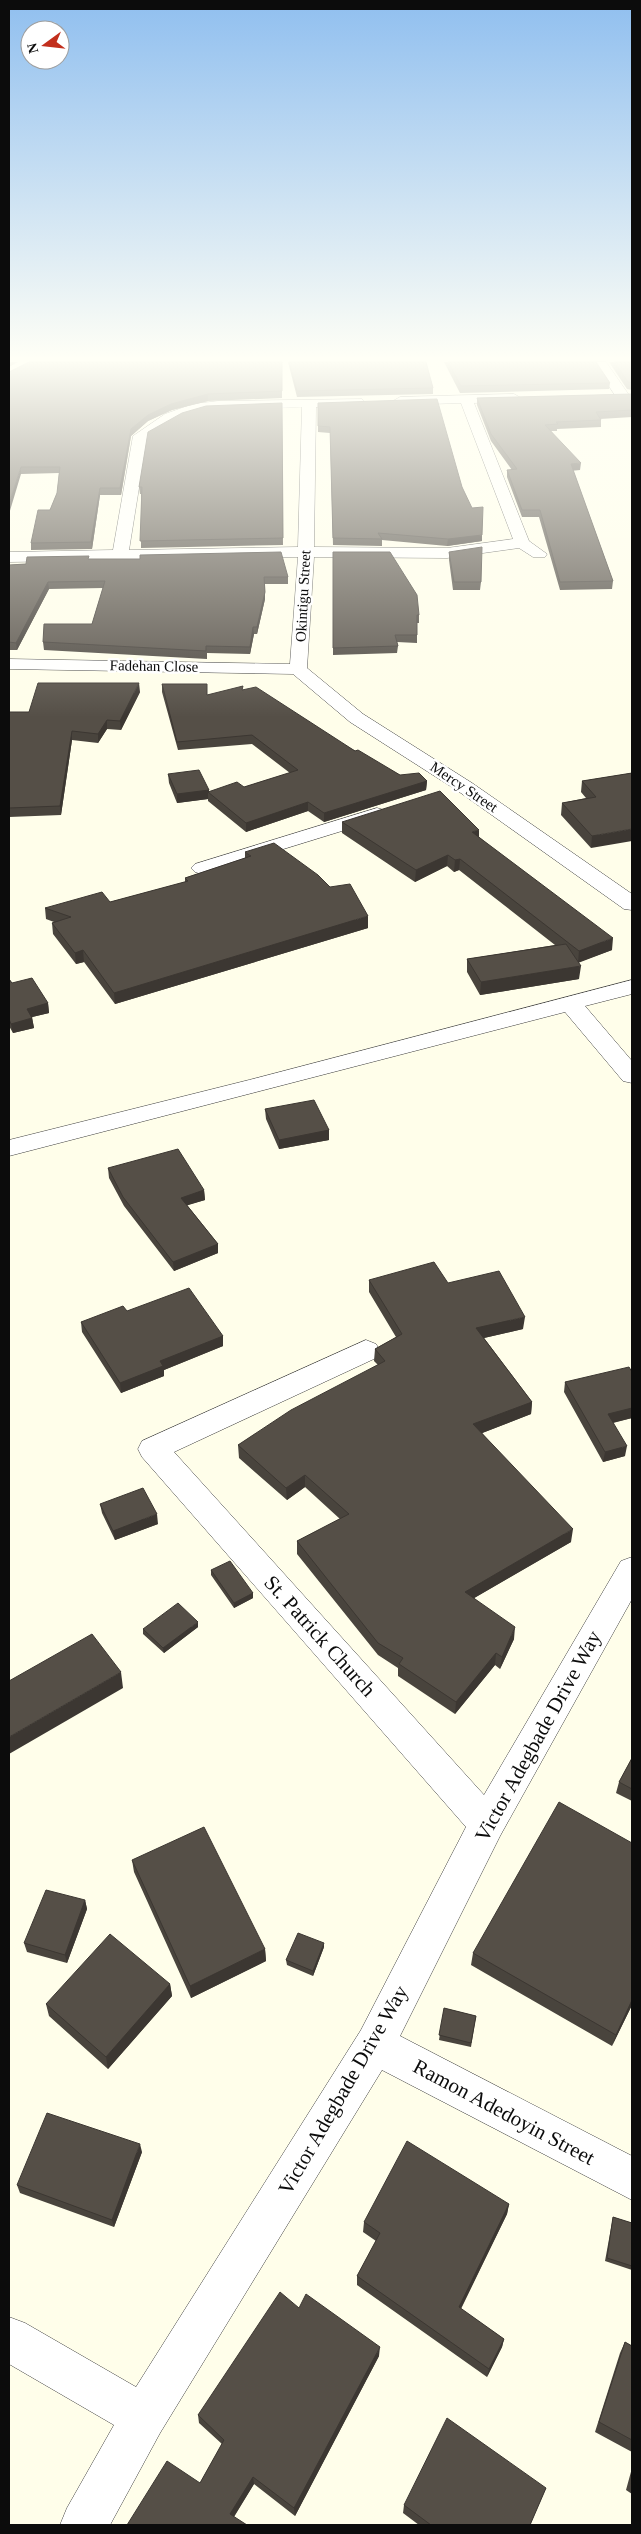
<svg xmlns="http://www.w3.org/2000/svg" width="641" height="2534" font-family="Georgia,serif">
	<rect width="100%" height="100%" fill="#fffeea"/>
	<g fill="none" stroke-linecap="round" stroke-linejoin="round">
		<g stroke="#3f3f3f" stroke-width="1">
			<path id="minor" d="M593,362H606L629,395L627,398H617Z
				M514,394L521,398L519,401L474,403L529,541L547,554L545,557H533L519,548L447,558L314,557L307,668L363,714L472,783L632,894V910L624,909L458,791L350,722L293,674L9,669V659L290,664L298,557L9,562V552L113,550L133,436L165,414L193,404L218,401L362,399L364,402L362,405L357,406L316,407L314,547L447,548L513,539L461,403L400,405L393,401L400,397ZM302,407L298,547L129,550L147,438L175,420L196,412Z
				M377,808L384,810L387,814L384,818L209,872L202,874L195,872L191,868L195,864Z
				M632,980V994L585,1006L632,1061V1083L623,1081L565,1012L9,1156V1140L249,1080Z
				M366,1340L376,1344L380,1351L376,1358L174,1452L484,1795L621,1561L632,1557V1599L500,1836L400,2036L632,2156V2200L382,2070L160,2433L110,2525H60L67,2508L114,2425L9,2364V2317L25,2323L136,2387L361,2030L466,1827L142,1457L138,1449L142,1441Z"/>
		</g>
		<use href="#minor" fill="#fff" fill-rule="evenodd"/>
	</g>
	<path fill="#49443d" d="M282,362V398L208,401L172,410L148,421L131,436L121,495H100L92,549L31,550V543L50,510L57,493L59,473L21,474L9,372Z
		M288,362H426L433,388V394L297,397Z
		M444,362H596L610,383L609,389L460,393Z
		M609,362H632V390L627,389Z
		M632,394V417L600,419L601,420V427L557,429V431H551L580,470H573L613,581L612,589L560,590L539,517H522L507,477V470H512L491,441L477,405V398Z
		M318,403L462,487L482,541L447,546L382,540V546L333,545L330,433L318,432Z
		M282,410L283,545L141,548V494H140L139,487Z
		M333,552L419,615V623H417V643L397,642L398,646L397,653L333,655Z
		M449,552L481,582L480,590H453L449,560Z
		M89,559L288,577V584H265V599L257,634H254L250,654L207,653V659L44,650L43,642L92,624L103,588L49,589L17,650H9V565L26,564Z
		M162,684L207,695L243,690L400,775L427,781L426,790L324,822L308,811L246,832L208,801V799L177,803L169,783L168,774L209,790V792L244,787L290,773L252,744L178,750L162,692Z
		M140,692L121,730L107,729L98,743L72,740L61,815L9,817V712H29Z
		M632,773L591,848L561,815L562,803L586,798L581,792L582,781Z
		M342,822L479,837L612,950L579,962V979L480,995L467,972V959L555,945L459,870L454,872L447,866L415,882L342,833Z
		M245,852L368,928L115,1004L84,962L76,964L53,934L52,923L54,922L46,919L45,908L110,902L185,882V878L245,858Z
		M9,979L12,983L48,1003L49,1013L32,1017L34,1028L13,1033L9,1026Z
		M265,1109L329,1130V1140L279,1149L266,1119Z
		M108,1168L204,1190L205,1200L187,1205L218,1244V1253L174,1271L124,1206L109,1178Z
		M369,1280L448,1283L523,1329L484,1338L532,1402L531,1414L482,1433L571,1542L474,1598L514,1639L500,1669L495,1665L455,1714L398,1676V1668L378,1655L297,1554V1541L340,1519L305,1487L287,1500L239,1458L238,1445L378,1365L374,1361L375,1349L396,1337L369,1292Z
		M127,1311L223,1336V1346L164,1370V1376L121,1393L82,1332L81,1322Z
		M632,1372V1418L613,1423L625,1456L603,1462L564,1392L565,1382Z
		M100,1504L158,1524L115,1540L102,1513Z
		M211,1570L253,1593V1598L234,1608L211,1575Z
		M198,1627L164,1653L143,1634V1629Z
		M632,1758V1801L616,1793L619,1782Z
		M632,1843V2005L612,2046L471,1965L473,1953Z
		M132,1860L265,1949L266,1961L191,1998L134,1872Z
		M85,1900L87,1909L67,1963L27,1952L24,1943Z
		M324,1947L313,1976L287,1965L286,1960Z
		M170,1984L172,1996L108,2069L49,2016L46,2004Z
		M444,2008L476,2016L471,2047L439,2040Z
		M142,2152L114,2227L20,2193L17,2185Z
		M509,2204L507,2214L461,2309L504,2339L502,2347L487,2377L357,2285V2276L376,2241L363,2232L364,2222Z
		M613,2217L632,2223V2270L605,2261Z
		M299,2308L379,2356L295,2516L254,2484L234,2517L127,2525L200,2483L222,2444L199,2423L198,2415Z
		M625,2342L632,2346V2452L595,2432L620,2353Z
		M632,2468V2494L626,2490Z
		M546,2488L530,2525H419L403,2513L404,2505Z"/>
	<path fill="#3c3732" d="M9,362H18L9,367Z
		M208,394V401L172,410L148,421L131,436L121,495L120,488L131,429L148,415L171,404Z
		M581,463L580,470L570,471L571,464Z
		M21,467V474L9,514V504Z
		M100,488V495L92,549L91,542Z
		M482,535V541L447,546L448,539Z
		M48,582L49,589L17,650L16,643Z
		M265,592V599L257,634V627Z
		M253,627L254,634L250,654V647Z
		M139,683L140,692L121,730L120,721Z
		M107,720V729L98,743V734Z
		M72,731V740L61,815L60,806Z
		M427,781L426,790L324,822V813Z
		M209,790V793L208,792V799L177,803V794Z
		M308,802V811L246,832V823Z
		M632,829V841L591,848L592,836Z
		M479,830V842L472,832Z
		M448,855L447,866L415,882L416,870Z
		M460,859L459,870L454,872L455,860Z
		M368,916V928L115,1004L114,993Z
		M613,938L612,950L578,963L579,951Z
		M83,950L84,962L76,964L75,953Z
		M581,966L579,979L480,995L481,982Z
		M48,1003L49,1013L28,1018L27,1009Z
		M32,1018L34,1028L13,1033L11,1024Z
		M329,1130V1140L279,1149V1140Z
		M204,1190L205,1200L182,1207L181,1198Z
		M218,1244V1253L174,1271L173,1262Z
		M525,1317L523,1329L475,1340L476,1328Z
		M223,1336V1346L164,1370V1376L121,1393L120,1383L160,1361Z
		M532,1402L531,1414L472,1437L473,1424Z
		M632,1408V1418L607,1424L608,1414Z
		M627,1446L625,1456L603,1462L605,1452Z
		M305,1475V1487L287,1500L286,1488Z
		M157,1514L158,1524L115,1540L113,1531Z
		M573,1529L571,1542L464,1604L465,1592Z
		M253,1593V1598L234,1608V1603Z
		M198,1622V1627L164,1653L163,1648Z
		M515,1627L514,1639L500,1669L502,1657Z
		M496,1653L495,1665L455,1714L456,1702Z
		M121,1672L123,1688L9,1754V1737Z
		M85,1900L87,1909L67,1963L65,1955Z
		M324,1943V1947L313,1976V1971Z
		M265,1949L266,1961L191,1998L190,1986Z
		M170,1984L172,1996L108,2069L106,2057Z
		M632,2000V2005L612,2046L616,2035Z
		M140,2144L142,2152L114,2227L112,2220Z
		M509,2204L507,2214L457,2316L459,2307Z
		M504,2339L502,2347L487,2377L489,2369Z
		M380,2347L379,2356L295,2516L294,2508Z
		M253,2477L254,2484L231,2521L230,2514Z"/>
	<path fill="#554f47" stroke="#3c3732" d="M29,362H282V391L208,394L171,404L148,415L131,429L120,488H100L91,542L31,543L38,510H50L57,493L60,467H21L9,504V372Z
		M289,362H426L433,388L297,391Z
		M448,362H596L610,383L461,386Z
		M614,362H632V383L628,382Z
		M632,394V410L596,412L601,420L556,422L558,424L545,425L581,463L571,464L613,581L560,582L540,510H522L507,470L517,469L491,434L477,398Z
		M437,399L462,487L472,508L483,507L482,535L448,539L378,533L382,539L333,538L330,427L318,426V403Z
		M282,403L283,538L140,541L142,487H139L148,432L182,413L206,406Z
		M482,547L481,582H454L449,552Z
		M281,552L288,577H264L265,592L257,627H253L250,647L206,646V651L43,642L44,624H92L105,581L48,582L16,643L9,642V565L26,564L27,557L89,556L88,559H140V555Z
		M333,552H390L417,595L419,615H417V635H395L398,646L333,648Z
		M38,683H139L120,721L107,720L98,734L72,731L60,806L9,808V712H29Z
		M162,684H207V695L243,686L242,690L256,687L355,751L358,750L400,775L419,773L427,781L324,813L308,802L246,823L208,792L237,782L244,787L298,770L252,735L177,742Z
		M199,770L209,790L177,794L168,774Z
		M632,773V829L592,836L562,803L596,797L582,781Z
		M440,791L479,830L472,832L613,938L579,951L460,859L455,860L448,855L416,870L342,822Z
		M274,843L318,875L330,887L350,884L368,916L114,993L83,950L75,953L52,923L71,917L45,908L102,892L110,902L188,881L185,878L251,856L245,852Z
		M566,944L581,966L481,982L467,959Z
		M32,978L48,1003L27,1009L32,1018L11,1024L9,1019V979L12,983Z
		M314,1100L329,1130L279,1140L265,1109Z
		M178,1149L204,1190L181,1198L218,1244L173,1262L123,1197L108,1168Z
		M434,1262L448,1283L499,1271L525,1317L476,1328L532,1402L473,1424L573,1529L465,1592L515,1627L502,1657L496,1653L456,1702L399,1664L403,1658L378,1643L297,1541L349,1514L305,1475L286,1488L238,1445L291,1410L385,1361L375,1349L402,1334L369,1280Z
		M189,1288L223,1336L160,1361L163,1366L120,1383L81,1322L123,1306L127,1311Z
		M629,1367L632,1372V1408L608,1414L627,1446L605,1452L565,1382Z
		M143,1488L157,1514L113,1531L100,1504Z
		M230,1561L253,1593L234,1603L211,1570Z
		M178,1603L198,1622L163,1648L143,1629Z
		M92,1634L121,1672L9,1737V1681Z
		M632,1758V1789L619,1782Z
		M559,1802L632,1843V2000L616,2035L473,1953Z
		M204,1827L265,1949L190,1986L132,1860Z
		M46,1890L85,1900L65,1955L24,1943Z
		M298,1933L324,1943L313,1971L286,1960Z
		M110,1934L170,1984L106,2057L46,2004Z
		M444,2008L476,2016L471,2043L439,2035Z
		M47,2113L140,2144L112,2220L17,2185Z
		M407,2141L509,2204L459,2307L504,2339L489,2369L357,2276L380,2233L364,2222Z
		M613,2217L632,2223V2266L607,2258Z
		M280,2292L299,2308L306,2294L380,2347L294,2508L253,2477L230,2514L247,2525H127L167,2461L200,2483L224,2440L198,2415Z
		M625,2342L632,2346V2440L599,2422Z
		M447,2418L546,2488L530,2525H431L404,2505Z"/>
	<linearGradient id="sky" x2="0" y2="1"><stop stop-color="#90bfef"/><stop offset="0.5" stop-color="#fffff6"/><stop offset="1" stop-color="#fffff6" stop-opacity="0"/></linearGradient>
	<rect width="641" height="717" fill="url(#sky)"/>
	<g text-anchor="middle" dominant-baseline="central" stroke-width="5" stroke-linejoin="round" paint-order="stroke">
		<g font-size="15" fill="#0c0c0c" stroke="#fff">
			<text transform="translate(303 596) rotate(-87)">Okintigu Street</text>
			<text transform="translate(154 666) rotate(1)">Fadehan Close</text>
			<text transform="translate(464 787) rotate(34)">Mercy Street</text>
		</g>
		<g font-size="21" fill="#0c0c0c" stroke="#fff">
			<text transform="translate(320 1636) rotate(48)">St. Patrick Church</text>
			<text transform="translate(538 1736) rotate(-61)">Victor Adegbade Drive Way</text>
			<text transform="translate(343 2090) rotate(-60)">Victor Adegbade Drive Way</text>
			<text transform="translate(504 2112) rotate(28)">Ramon Adedoyin Street</text>
		</g>
	</g>
	<rect width="641" height="2534" fill="none" stroke="#0c0c0c" stroke-width="20"/>
	<g transform="translate(45 45) rotate(255)"><circle r="24" fill="#ffffff" stroke="#9e9e9e"/>
	<path d="M0-4L9 19L0 12L-9 19Z" fill="#c22f1d"/>
	<text y="-8" font-size="14" font-weight="bold" text-anchor="middle" fill="#0c0c0c">N</text>
	</g>
</svg>
